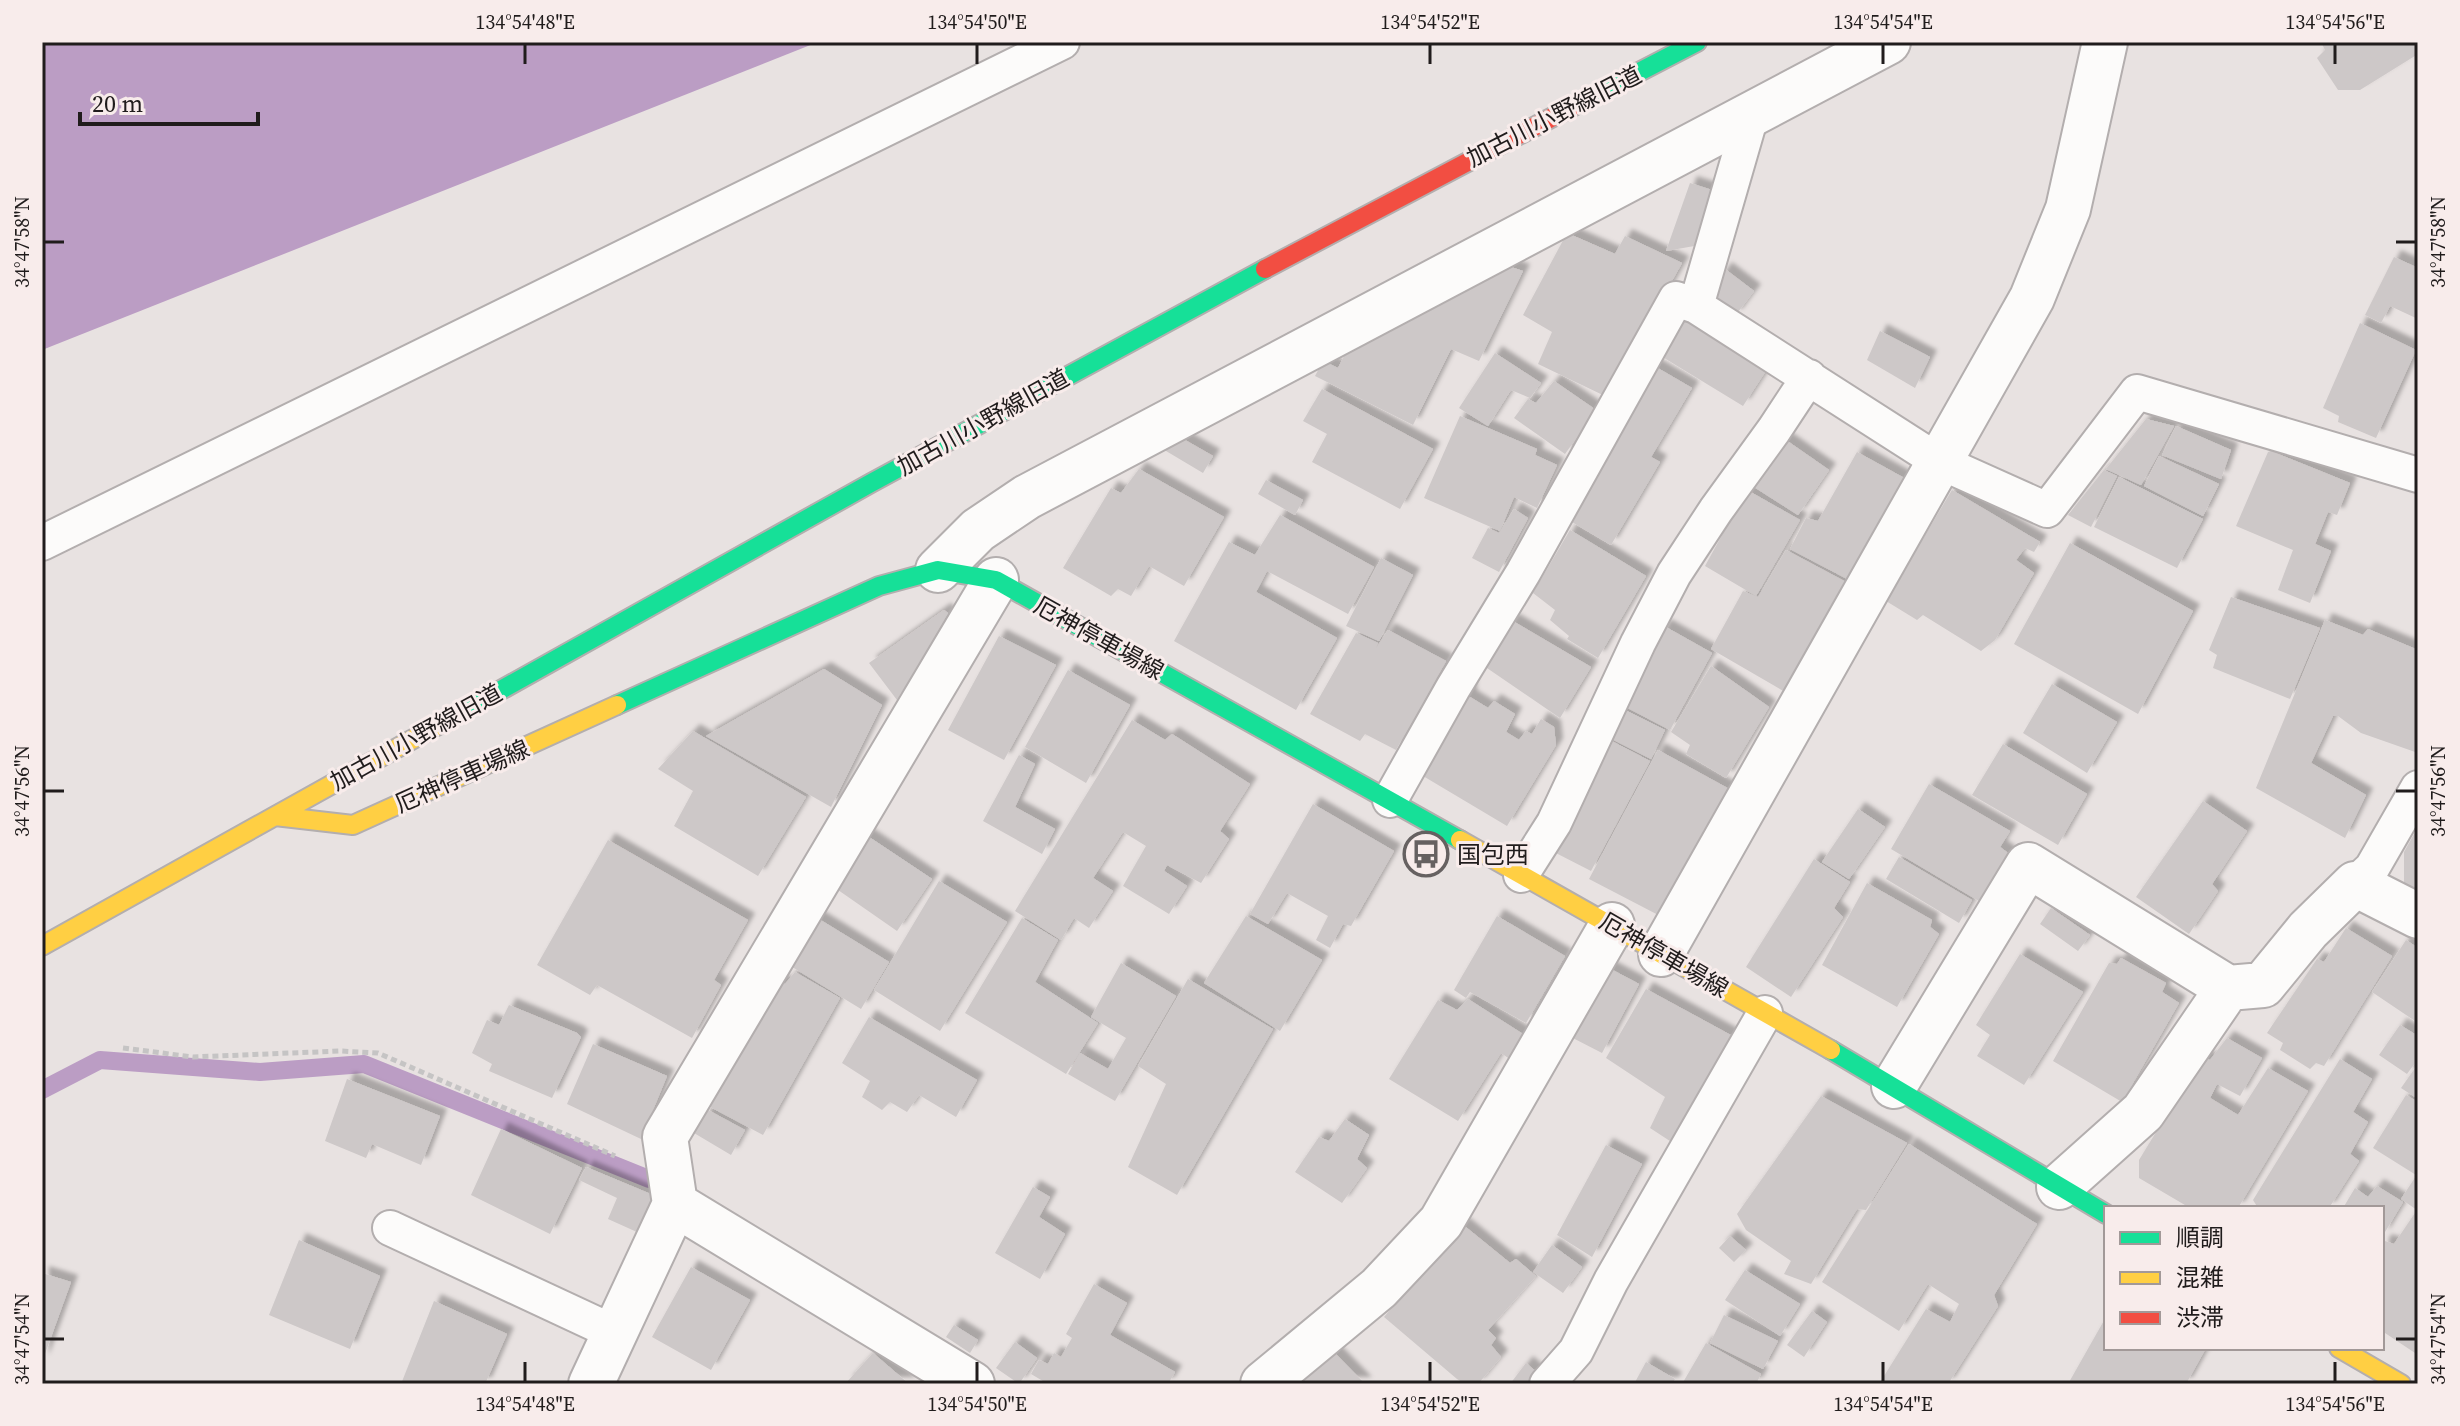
<svg xmlns="http://www.w3.org/2000/svg" width="2460" height="1426" font-family="'Source Serif 4','Noto Sans JP',serif">
	<defs>
		<filter id="shadow"><feDropShadow dx="7" dy="-7" stdDeviation="2" flood-color="#0004"/></filter>
	</defs>
	<rect width="100%" height="100%" fill="#e8e2e1"/>
	<path fill="#bb9dc4" d="M42,42H818L42,350Z"/>
	<g fill="none" stroke-linecap="round" stroke-linejoin="round">
		<path stroke="#bb9dc4" stroke-width="18" d="M42,1090L100,1060L260,1072L364,1064L649,1179"/>
	</g>
	<path fill="#cdc8c8" filter="url(#shadow)" d="M2321,42H2418V54L2360,90H2338L2317,58L2325,50Z
		M1690,183L1712,190L1700,245L1666,251Z
		M1567,233L1615,254L1625,236L1682,263L1607,397L1538,364L1552,332L1523,315Z
		M2394,257L2418,268V319L2390,306L2381,323L2365,315Z
		M1505,265L1523,271L1479,361L1451,349L1413,425L1315,376L1323,361L1338,368L1348,348Z
		M1725,269L1754,291L1735,316L1707,295Z
		M1682,312L1769,366L1743,406L1656,353Z
		M2360,323L2416,350L2376,438L2338,422L2339,416L2323,408Z
		M1880,331L1930,357L1915,388L1867,360Z
		M1495,353L1541,383L1530,398L1511,390L1488,426L1459,408Z
		M1649,363L1692,388L1651,457L1660,462L1611,545L1560,515Z
		M1554,381L1596,410L1565,454L1514,418L1528,399L1536,403Z
		M1322,389L1433,449L1400,509L1312,462L1327,434L1303,421Z
		M1460,416L1537,449L1535,455L1557,465L1537,508L1514,497L1500,531L1424,498Z
		M2146,419L2174,426L2141,485L2106,469Z
		M2176,426L2231,450L2221,479L2162,455Z
		M1171,432L1213,456L1203,473L1161,448Z
		M1783,438L1829,470L1798,515L1751,485Z
		M2271,451L2350,483L2337,515L2328,512L2315,544L2331,551L2310,603L2278,590L2293,550L2236,526L2268,452Z
		M1857,452L1906,479L1851,581L1790,549L1806,518L1818,521Z
		M2159,456L2219,484L2203,516L2144,486Z
		M1139,469L1224,517L1184,586L1149,566L1131,596L1118,589L1111,596L1063,568L1111,488L1121,493Z
		M2104,470L2117,476L2091,527L2068,515Z
		M2119,477L2203,519L2177,568L2094,527Z
		M1266,480L1303,500L1295,515L1258,494Z
		M1747,490L1800,520L1756,596L1705,566Z
		M1952,490L2040,542L2034,552L2025,548L2016,560L2034,573L1995,640L1981,651L1923,615L1917,620L1886,601Z
		M1514,509L1528,518L1499,572L1472,558L1488,528L1499,533Z
		M1280,515L1374,567L1348,614L1267,571L1256,592L1337,638L1296,710L1174,641L1229,542L1255,555Z
		M1570,530L1646,576L1598,658L1567,639L1569,636L1550,620L1555,610L1533,593Z
		M2070,543L2193,611L2138,714L2014,644Z
		M1786,550L1846,582L1785,692L1711,649L1743,591L1758,597Z
		M1381,558L1413,575L1379,641L1346,626Z
		M2231,597L2320,628L2290,699L2213,668L2217,655L2209,650Z
		M944,610L948,613L897,700L869,663Z
		M1511,620L1591,667L1560,718L1484,666Z
		M2325,620L2363,635L2368,629L2418,650V753L2361,733L2338,716H2333L2311,763L2366,795L2345,838L2256,788Z
		M1664,626L1712,653L1670,730L1620,704Z
		M1388,630L1446,661L1396,750L1365,734L1360,741L1310,714L1356,633L1378,643L1376,648Z
		M999,636L1056,665L1004,760L948,730Z
		M1711,666L1769,707L1726,778L1686,754L1690,745L1671,732Z
		M824,669L882,705L831,807L706,736Z
		M1068,670L1130,705L1086,783L1025,747Z
		M1470,684V697L1488,708L1494,701L1515,714L1506,732L1519,740L1526,731L1532,734L1541,719L1554,727L1556,745L1507,826L1418,773Z
		M2052,684L2117,722L2087,773L2023,733Z
		M1619,707L1665,730L1651,759L1604,735Z
		M1132,720L1165,740L1172,734L1250,784L1220,831L1229,839L1201,883L1167,865L1164,871L1187,886L1169,914L1123,886L1146,846L1123,832L1093,878L1113,891L1089,928L1074,918L1061,940L1015,911Z
		M693,731L806,797L758,876L674,826L693,791L658,769Z
		M1604,737L1650,761L1591,871L1550,850Z
		M2003,744L2087,794L2058,845L1972,795Z
		M1658,750L1731,790L1664,918L1589,879Z
		M1019,755L1035,764L1015,807L1055,829L1042,854L983,821Z
		M1929,784L2010,831L2000,847L2012,856L1984,904L1891,849Z
		M2203,801L2247,831L2212,884L2218,891L2189,934L2136,897Z
		M1313,804L1394,851L1351,926L1343,924L1330,948L1316,940L1328,916L1287,893L1268,924L1250,914Z
		M1858,809L1885,827L1849,879L1822,862Z
		M2418,827V894L2404,886V852Z
		M863,833L932,879L897,931L828,883Z
		M608,840L748,920L714,980L721,985L692,1038L597,985L590,995L537,965Z
		M1899,857L1972,900L1959,923L1886,879Z
		M1814,859L1850,882L1834,908L1843,917L1791,997L1746,967Z
		M939,881L1007,922L940,1031L874,990Z
		M1867,883L1932,920L1930,927L1939,934L1897,1007L1822,965Z
		M2051,908L2090,935L2078,951L2040,924Z
		M814,916L889,962L861,1009L784,962Z
		M1246,916L1322,960L1280,1031L1204,983Z
		M1497,916L1565,956L1526,1023L1470,992L1466,998L1454,990Z
		M1022,918L1058,940L1035,982L1098,1023L1066,1074L965,1013Z
		M2346,928L2392,956L2324,1066L2316,1063L2310,1069L2280,1050L2283,1043L2267,1033L2317,959L2324,962Z
		M2406,940L2418,948V1023L2372,992Z
		M2020,954L2083,992L2024,1085L1977,1056L1990,1035L1976,1025Z
		M2121,958L2166,983L2162,992L2179,1003L2122,1102L2053,1061L2109,963L2117,964Z
		M1121,963L1176,996L1115,1101L1068,1074L1080,1053L1108,1069L1126,1038L1091,1017Z
		M1605,966L1639,984L1602,1053L1567,1035Z
		M795,972L840,998L763,1135L701,1102L771,977L785,984Z
		M1188,979L1273,1029L1177,1195L1128,1167L1166,1084L1138,1066Z
		M1646,989L1738,1039L1673,1143L1650,1128L1665,1097L1606,1058Z
		M1468,999L1529,1038L1514,1062L1501,1053L1458,1121L1389,1079L1438,1000L1457,1010Z
		M509,1005L577,1033L581,1037L552,1098L489,1071L492,1064L472,1053L487,1020L499,1025Z
		M869,1017L977,1080L956,1117L919,1095L907,1112L890,1102L882,1110L862,1097L870,1081L842,1063Z
		M2400,1025L2418,1036V1059L2407,1074L2379,1055Z
		M2227,1038L2262,1058L2240,1096L2217,1084L2210,1098L2238,1115L2268,1068L2308,1091L2238,1208H2190L2139,1178V1160L2202,1057L2210,1060Z
		M593,1044L667,1076L641,1139L567,1104Z
		M2340,1059L2372,1079L2353,1112L2368,1122L2350,1154L2359,1161L2329,1208H2258L2253,1200Z
		M2418,1064V1099L2401,1088Z
		M347,1079L440,1116L421,1165L372,1144L366,1158L325,1141Z
		M2406,1095L2418,1102V1171L2416,1175L2373,1148Z
		M1821,1096L1907,1143L1866,1210L1857,1209L1811,1284L1784,1274L1791,1261L1746,1230L1737,1214Z
		M708,1110L745,1130L731,1155L694,1133Z
		M1345,1119L1369,1135L1357,1159L1367,1168L1342,1203L1295,1172L1319,1137L1329,1141Z
		M501,1129L582,1168L550,1234L471,1195Z
		M1909,1144L2037,1224L1994,1295L1998,1306L1948,1384H1879L1926,1309L1950,1322L1959,1304L1928,1284L1899,1331L1822,1282Z
		M1606,1145L1642,1164L1592,1257L1557,1235Z
		M586,1167L665,1200L648,1237L608,1219L617,1198L579,1180Z
		M2418,1173V1355L2382,1331V1245L2385,1241L2394,1244L2417,1210L2401,1199Z
		M2377,1186L2403,1202L2382,1237V1208H2343L2355,1188L2368,1197Z
		M1033,1187L1050,1197L1039,1217L1065,1234L1040,1279L995,1253Z
		M1462,1224L1510,1263L1516,1259L1536,1276L1488,1330L1496,1338L1491,1345L1501,1357L1478,1384H1465L1457,1379L1384,1317Z
		M1730,1236L1746,1250L1734,1262L1719,1248Z
		M299,1240L380,1276L350,1349L269,1315Z
		M1552,1245L1582,1267L1563,1293L1533,1272Z
		M691,1267L750,1300L711,1370L652,1337Z
		M1745,1270L1800,1304L1780,1336L1725,1300Z
		M42,1273L71,1282L42,1362Z
		M1094,1284L1127,1303L1110,1335L1175,1372L1168,1384H1048L1031,1374L1039,1360L1048,1364L1054,1353L1061,1357L1072,1338L1066,1334Z
		M434,1301L507,1334L485,1384H401Z
		M1812,1311L1827,1322L1804,1357L1787,1345Z
		M1724,1315L1778,1341L1763,1369L1710,1343Z
		M2106,1317V1348H2206L2186,1384H2068Z
		M954,1325L978,1340L970,1353L946,1337Z
		M1015,1342L1037,1358L1019,1384L996,1368Z
		M1706,1343L1761,1374L1756,1384H1682Z
		M1330,1348L1365,1384H1293Z
		M873,1353L909,1384H845Z
		M1646,1362L1675,1379L1672,1384H1634Z
		M1526,1363L1539,1374L1532,1384H1510Z"/>
	<g fill="none" stroke-linecap="round" stroke-linejoin="round">
		<g stroke="#b3aeae" stroke-width="38">
			<path id="lane" d="M1751,116L1696,306L1938,461L2047,510L2137,392L2418,475
				M42,543L1062,42
				M1390,800L1453,688L1523,573L1676,299L1696,306
				M1521,875L1554,823L1638,643L1674,574L1716,510L1774,430L1809,377
				M2355,884L2372,868L2418,788
				M390,1228L613,1332
				M1547,1384L1576,1351L1611,1281L1765,1013"/>
		</g>
		<g stroke="#b3aeae" stroke-width="48">
			<path id="street" d="M938,570L978,530L1027,497L1888,42
				M1661,954L2032,298L2068,209L2105,42
				M2228,988L2263,985L2308,930L2355,884L2418,916
				M1894,1086L2028,865L2228,988L2143,1112L2059,1187
				M675,1204L972,1384
				M591,1384L675,1204L665,1137L996,580
				M1263,1384L1379,1288L1441,1222L1612,925"/>
		</g>
		<g stroke="#b3aeae" stroke-width="22">
			<path id="fast" d="M1585,100L1697,42
				M617,705L879,586L938,570L996,580L1460,840
				M458,714L871,483L1265,269
				M1831,1050L2106,1214"/>
		</g>
		<g stroke="#b3aeae" stroke-width="22">
			<path id="slow" d="M275,816L353,825L617,705
				M1460,840L1831,1050
				M42,946L458,714
				M2339,1348L2401,1384"/>
		</g>
		<g stroke="#b3aeae" stroke-width="22">
			<path id="jam" d="M1265,269L1585,100"/>
		</g>
		<path stroke="#c5c4c4" stroke-width="5" stroke-dasharray="6 4" stroke-linecap="butt" d="M123,1048L193,1057L340,1051L378,1053L615,1156"/>
		<use href="#lane" stroke="#fcfbfa" stroke-width="34"/>
		<use href="#street" stroke="#fcfbfa" stroke-width="44"/>
		<use href="#fast" stroke="#16e098" stroke-width="18"/>
		<use href="#slow" stroke="#ffcf43" stroke-width="18"/>
		<use href="#jam" stroke="#f24e42" stroke-width="18"/>
	</g>
	<path fill="none" stroke="#201c1c" stroke-width="3" d="M525,44V64M977,44V64M1430,44V64M1883,44V64M2335,44V64M44,242H64M2396,242H2416M44,791H64M2396,791H2416M44,1339H64M2396,1339H2416M525,1362V1382M977,1362V1382M1430,1362V1382M1883,1362V1382M2335,1362V1382"/>
	<defs>
		<g id="bus-ring" transform="scale(2.3)"><circle r="9.5" fill="#f8eceb" stroke="#666161" stroke-width="1.5"/><path d="M-5-6H5V4H4V6H2V4H-2V6H-4V4H-5ZM-3.5-4V0h7V-4ZM-3.5 1.2v1.5H-2V1.2ZM2 1.2v1.5H3.5V1.2Z" fill="#666161"/></g>
	</defs>
	<g fill-rule="evenodd">
		<use href="#bus-ring" x="1426" y="854"/>
	</g>
	<g text-anchor="middle" dominant-baseline="central" stroke-width="6" stroke-linejoin="round" paint-order="stroke">
		<g font-size="24" fill="#201c1c" stroke="#f8eceb">
			<text transform="translate(1554 116) rotate(-27)">加古川小野線旧道</text>
			<text transform="translate(983 422) rotate(-29)">加古川小野線旧道</text>
			<text transform="translate(1099 638) rotate(29)">厄神停車場線</text>
			<text transform="translate(416 737) rotate(-29)">加古川小野線旧道</text>
			<text transform="translate(462 776) rotate(-24)">厄神停車場線</text>
			<text transform="translate(1664 955) rotate(30)">厄神停車場線</text>
		</g>
		<g font-size="24" fill="#201c1c" stroke="#f8eceb" text-anchor="start">
			<text x="1457" y="854">国包西</text>
		</g>
	</g>
	<rect width="2460" height="1426" fill="none" stroke="#f8eceb" stroke-width="88"/>
	<rect x="2104" y="1206" width="280" height="144" fill="#f8eceb" stroke="#a29998" stroke-width="2"/>
	<rect x="2120" y="1232" width="40" height="12" fill="#16e098" stroke="#a29998" stroke-width="2"/>
	<text x="2176" y="1246" font-size="24" fill="#201c1c">順調</text>
	<rect x="2120" y="1272" width="40" height="12" fill="#ffcf43" stroke="#a29998" stroke-width="2"/>
	<text x="2176" y="1286" font-size="24" fill="#201c1c">混雑</text>
	<rect x="2120" y="1312" width="40" height="12" fill="#f24e42" stroke="#a29998" stroke-width="2"/>
	<text x="2176" y="1326" font-size="24" fill="#201c1c">渋滞</text>
	<path d="M80 112v12h178v-12" fill="none" stroke="#201c1c" stroke-width="4"/>
	<text x="92" y="112" font-size="24" fill="#201c1c" stroke="#f8eceb" stroke-width="6" paint-order="stroke">20 m</text>
	<rect x="44" y="44" width="2372" height="1338" fill="none" stroke="#201c1c" stroke-width="3"/>
	<g font-size="20" text-anchor="middle" fill="#201c1c">
		<text x="525" y="29">134°54'48"E</text>
		<text x="977" y="29">134°54'50"E</text>
		<text x="1430" y="29">134°54'52"E</text>
		<text x="1883" y="29">134°54'54"E</text>
		<text x="2335" y="29">134°54'56"E</text>
		<text transform="translate(22 242) rotate(-90)" y="7">34°47'58"N</text>
		<text transform="translate(2438 242) rotate(-90)" y="7">34°47'58"N</text>
		<text transform="translate(22 791) rotate(-90)" y="7">34°47'56"N</text>
		<text transform="translate(2438 791) rotate(-90)" y="7">34°47'56"N</text>
		<text transform="translate(22 1339) rotate(-90)" y="7">34°47'54"N</text>
		<text transform="translate(2438 1339) rotate(-90)" y="7">34°47'54"N</text>
		<text x="525" y="1411">134°54'48"E</text>
		<text x="977" y="1411">134°54'50"E</text>
		<text x="1430" y="1411">134°54'52"E</text>
		<text x="1883" y="1411">134°54'54"E</text>
		<text x="2335" y="1411">134°54'56"E</text>
	</g>
</svg>
